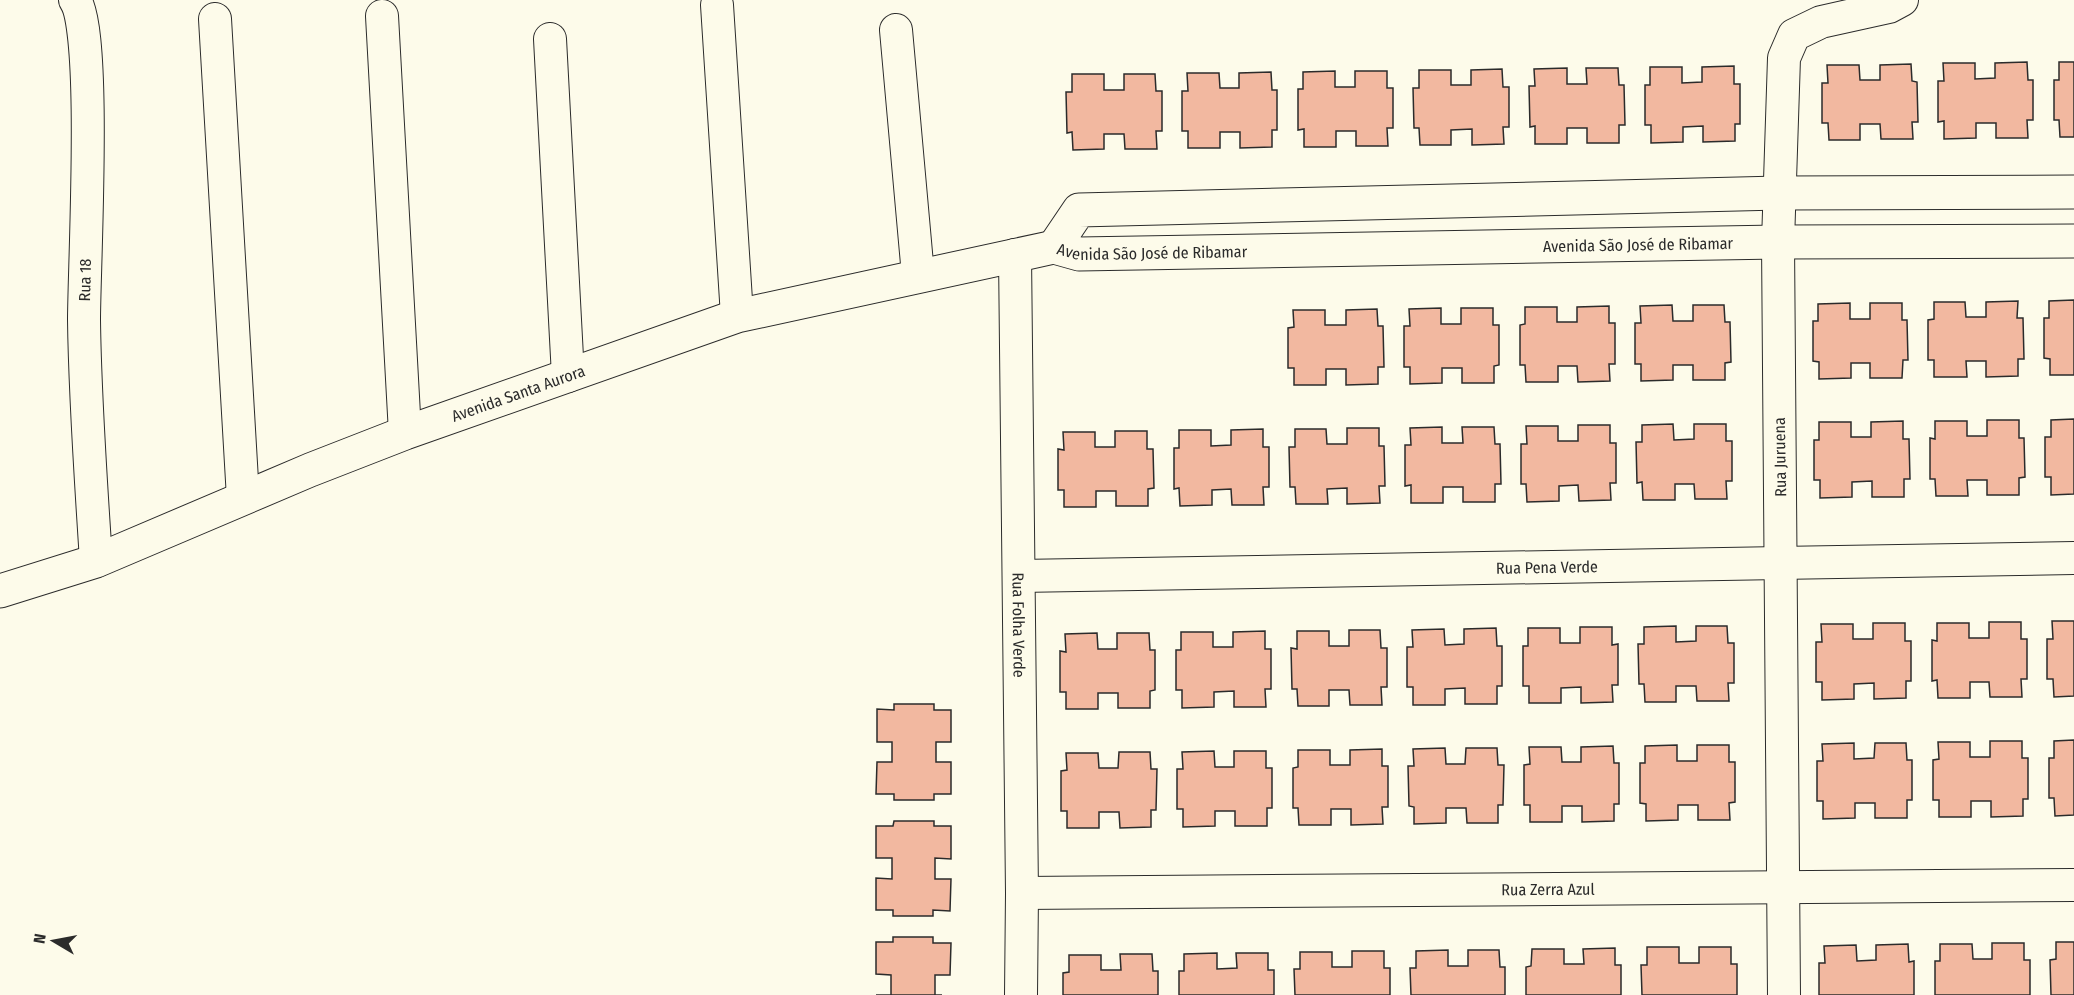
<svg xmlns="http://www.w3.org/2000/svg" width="2074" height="995" font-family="'Fira Sans Condensed',sans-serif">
	<rect width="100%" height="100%" fill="#fdfbea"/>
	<path fill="#f2b8a0" stroke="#2b2b2b" stroke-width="1.5" d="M2027,62L2028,80H2033V120H2027L2028,138H1996V123H1976V138L1944,139V121L1938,122V81H1944L1943,63H1975V79L1995,78V63Z
		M2059,62H2074V137H2060L2059,120H2054V80H2059Z
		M1911,64L1912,81L1917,82L1918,122H1912L1913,139H1881L1880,124H1860V140H1829L1828,123H1822V83H1828L1827,65H1859L1860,80H1880V65Z
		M1734,66V84H1740V124H1735V141L1703,142V126L1683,127V142L1651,143V125H1645V85H1650V67H1682V83L1702,82V67Z
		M1567,68V84H1587L1586,68H1618L1619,85H1624L1625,125H1619V143H1587V128H1567V144H1535V126L1530,127L1529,86H1535L1534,69Z
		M1502,69L1503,87H1509V127H1503L1504,144L1472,145V129L1451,130V145H1420L1419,128H1414L1413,88H1419V70H1451V85H1471V70Z
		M1335,71V87H1355V71H1387V88H1393V128H1387L1388,146H1356V131H1336V147H1304V129L1298,130V89H1303V72Z
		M1271,72L1272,90H1277V130H1272V147L1240,148V132H1220V148H1188V131H1182V91H1188L1187,73H1219L1220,88H1239V73Z
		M1072,74H1104V90H1124V74H1155L1156,91H1162V131H1156L1157,149H1125L1124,134H1104V149L1073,150L1072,132L1067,133L1066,92H1072Z
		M2074,300V375H2050V359L2044,358V318H2049V301Z
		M2018,301L2017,318H2023L2024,359H2018V376L1986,377V361H1966L1967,377H1934V360H1928V320L1934,319V302H1965L1966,317H1986V302Z
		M1850,303V319H1870V303H1902V320H1907L1908,360H1903L1902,378H1870V363H1851V378L1819,379V362L1813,361V321H1818V304Z
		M1672,305L1673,321H1693V305H1724L1725,322H1730L1731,362L1725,363V380H1693V365H1673V380L1641,381V364H1635V323H1641L1640,306Z
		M1609,306V323H1615V364H1609L1610,381L1578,382L1577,366H1558V382H1526L1525,365H1520V325L1525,324V307H1557V322H1577V307Z
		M1441,308V324H1461V308H1493V325H1499V365L1494,366V383H1462V368H1442V383L1410,384V367H1404V326H1410L1409,309Z
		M1377,309L1378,326H1383L1384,367H1378V384L1346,385V369H1326V385H1294V368H1288V328L1294,327L1293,310H1325V325H1346V310Z
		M2074,419V494L2051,495V477H2045V437H2051V420Z
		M1987,420H2019V438H2024L2025,477L2019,478V495H1987V480H1967L1968,496H1936L1935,479H1930V438L1935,439V421H1967V436H1987Z
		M1903,421V439H1909L1910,479H1904V497H1872V481L1852,482V497L1820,498V480H1814V440H1819V422H1851V437H1871V422Z
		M1673,424L1674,440L1694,439V424H1726V441H1732V481H1726L1727,499H1695L1694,484H1675V500H1643L1642,482L1637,483L1636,442H1642V425Z
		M1578,425H1610V443H1616V483H1610L1611,500L1579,501L1578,485L1559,486V501L1527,502L1526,484H1521V444H1527L1526,426H1558V441H1578Z
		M1442,427V443H1463L1462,427H1494L1495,444H1500L1501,484H1495V502H1463V487H1443V503H1411V485L1405,486V445H1411L1410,428Z
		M1347,428H1379V446H1384L1385,486H1379L1380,503L1347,504V488L1327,489L1328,504H1296L1295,487H1290L1289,447H1295V429H1326L1327,444H1347Z
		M1263,429V447H1269V487H1263L1264,505H1232L1231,489L1212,490V505L1180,506L1179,488L1174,489V448H1179V430H1211V446L1231,445V430Z
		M1115,431H1147V449H1153L1154,488L1148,489V506H1116V491H1096V507H1064V490H1058V449L1064,450L1063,432H1095V447H1115Z
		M2052,621H2074V696L2054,697L2053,679H2047V639H2053Z
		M1989,622H2021V639H2027V679H2021L2022,697H1990L1989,682H1970V698H1938L1937,680L1932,681V640L1937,641V623H1969V638H1989Z
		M1873,623H1905V641H1911V681H1906V698L1874,699V683L1854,684V699L1822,700V682H1816V642H1822L1821,624H1853V639H1873Z
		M1676,626V642L1696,641V626H1727L1728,643H1734V683H1728L1729,701H1697L1696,686H1676V702H1645L1644,684H1639L1638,644H1644V627Z
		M1580,627H1612V645L1618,644V685H1612L1613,702L1581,703V687L1561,688V703H1529V686H1523V646H1528V628H1560V643H1580Z
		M1496,628L1497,646H1502V686H1497V704H1465V688L1445,689V705H1413V687H1407V647H1413L1412,630L1444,629L1445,645L1464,644V629Z
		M1349,630H1380L1381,648H1387V687H1381L1382,705H1350L1349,690H1329V706H1298L1297,689H1292L1291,648L1297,649V631H1329V646H1349Z
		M1265,631V649H1271V689H1265L1266,707H1234V691L1214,692V707L1182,708V690H1176V650H1181V632H1213V647H1233V632Z
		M1097,633L1098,649H1117V633H1149L1150,650H1155V690L1150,691V708H1118V693H1098V709H1066V692H1060V651L1066,652L1065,634Z
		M894,704H934V710H951V742H936V762H951V794H934V800H894V794H876L877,762H892V742H877V709L894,710Z
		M2074,740V815L2055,816L2054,798H2049V758H2054V741Z
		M1990,741H2022V758H2028V799H2023V816L1991,817V801H1971V817H1939V800H1933V760L1939,759L1938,742H1970V757H1990Z
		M1854,743V759L1874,758L1875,743H1906L1907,760H1912V800H1907V818H1875V803H1855V818L1823,819V801H1817V761H1823L1822,744Z
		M1677,745V761H1697V745H1729V762H1735V802L1729,803L1730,820H1698V805H1678V820L1646,821V804L1640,803V763H1645V746Z
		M1613,746L1614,763H1619V804H1614V821L1582,822V806H1562V822H1530V805H1524V765L1530,764L1529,747H1561L1562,762H1581V747Z
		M1445,748L1446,764H1465L1466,748H1497L1498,765H1504L1503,805H1498V823H1467L1466,808H1446V823L1414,824V807L1409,806L1408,766H1414L1413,749Z
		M1382,749V766H1388V807H1382L1383,824L1351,825V809H1331V825H1299L1298,808H1293V768L1298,767V750H1330V765H1350V750Z
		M1214,751L1215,767H1234V751H1266V768H1272V808H1267V826H1235V811H1215V826L1183,827V809H1177V769H1183L1182,752Z
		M1119,752H1150L1151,769H1157L1156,810H1151V827L1120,828L1119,812H1099V828H1067V811H1061V771L1067,770L1066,753H1098L1099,768H1118Z
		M894,821H934V826H951V859L935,858V879H951L950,911L933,910V916H893V910H876V878L892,879V858H876V826H893Z
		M893,937H933V943H951L950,975H935V995H942H876H891V975L876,974V942H893Z
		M2056,942H2074V995H2051L2050,960L2056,959Z
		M1992,943H2024V960H2030V995H1935V961H1940V944H1972L1973,959H1992Z
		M1908,944L1909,962L1914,961V995H1819V963H1825L1824,946L1856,945L1857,961L1876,960V945Z
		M1647,947H1679V963H1699V947H1731V964H1737V995H1642L1641,965H1647Z
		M1615,948V965H1621V995H1526V967L1531,966L1532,949H1564V964H1584L1583,949Z
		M1448,950V966H1468V950H1499L1500,967H1505V995H1411L1410,968H1416V951Z
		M1352,951H1384V968H1390V995H1295L1294,969H1300V952H1332V967H1352Z
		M1217,953V969L1237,968L1236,953H1268V970H1274V995H1179V971H1184V954Z
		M1120,954H1152L1153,971H1158V995H1063V973L1069,972V955H1101V970H1121Z"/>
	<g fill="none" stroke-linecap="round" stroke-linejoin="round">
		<g stroke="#2b2b2b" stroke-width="34">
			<g id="minor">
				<path d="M75,0C97,32 84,267 84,320C85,401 91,481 96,561"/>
				<path d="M717,5L737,316"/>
				<path d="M382,16L405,433"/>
				<path d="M215,19L243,498"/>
				<path d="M896,30L918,275"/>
				<path d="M550,39L568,376"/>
				<path id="s1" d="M1015,255L1022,893L1021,995"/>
				<path id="s2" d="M1019,576L2074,558"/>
				<path id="s3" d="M1022,893L2074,885"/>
				<path d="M1784,995L1778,242L1784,58L1794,35L1821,22L1889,7L1902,0"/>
			</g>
		</g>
		<g stroke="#2b2b2b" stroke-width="35">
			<g id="tertiary">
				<path d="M1054,247L1079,210L1779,193L2074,192"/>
				<path id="s4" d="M1054,247L1079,254L1778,242L2074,241"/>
				<path id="s5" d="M0,591L96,561L310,470L405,433L737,316L1054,247"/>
			</g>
		</g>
		<use href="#minor" stroke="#fdfbea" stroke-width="32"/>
		<use href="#tertiary" stroke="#fdfbea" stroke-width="33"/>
	</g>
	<g text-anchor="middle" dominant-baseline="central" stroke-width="4.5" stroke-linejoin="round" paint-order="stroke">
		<g font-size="16" fill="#2b2b2b" stroke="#fdfbea">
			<text stroke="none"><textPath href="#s4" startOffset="585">Avenida São José de Ribamar</textPath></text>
			<text stroke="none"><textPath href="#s4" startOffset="99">Avenida São José de Ribamar</textPath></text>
			<text transform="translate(85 280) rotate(-89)">Rua 18</text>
			<text stroke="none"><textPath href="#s5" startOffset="555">Avenida Santa Aurora</textPath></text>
			<text transform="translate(1780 457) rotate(-91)">Rua Juruena</text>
			<text stroke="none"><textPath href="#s2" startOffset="528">Rua Pena Verde</textPath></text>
			<text stroke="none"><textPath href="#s1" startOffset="370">Rua Folha Verde</textPath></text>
			<text stroke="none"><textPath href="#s3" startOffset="526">Rua Zerra Azul</textPath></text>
		</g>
	</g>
	<g transform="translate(54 941) rotate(280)" stroke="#fdfbea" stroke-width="4.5" paint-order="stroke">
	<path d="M0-4.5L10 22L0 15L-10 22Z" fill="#2b2b2b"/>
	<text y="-9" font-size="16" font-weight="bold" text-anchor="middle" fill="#2b2b2b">N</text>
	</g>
</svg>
